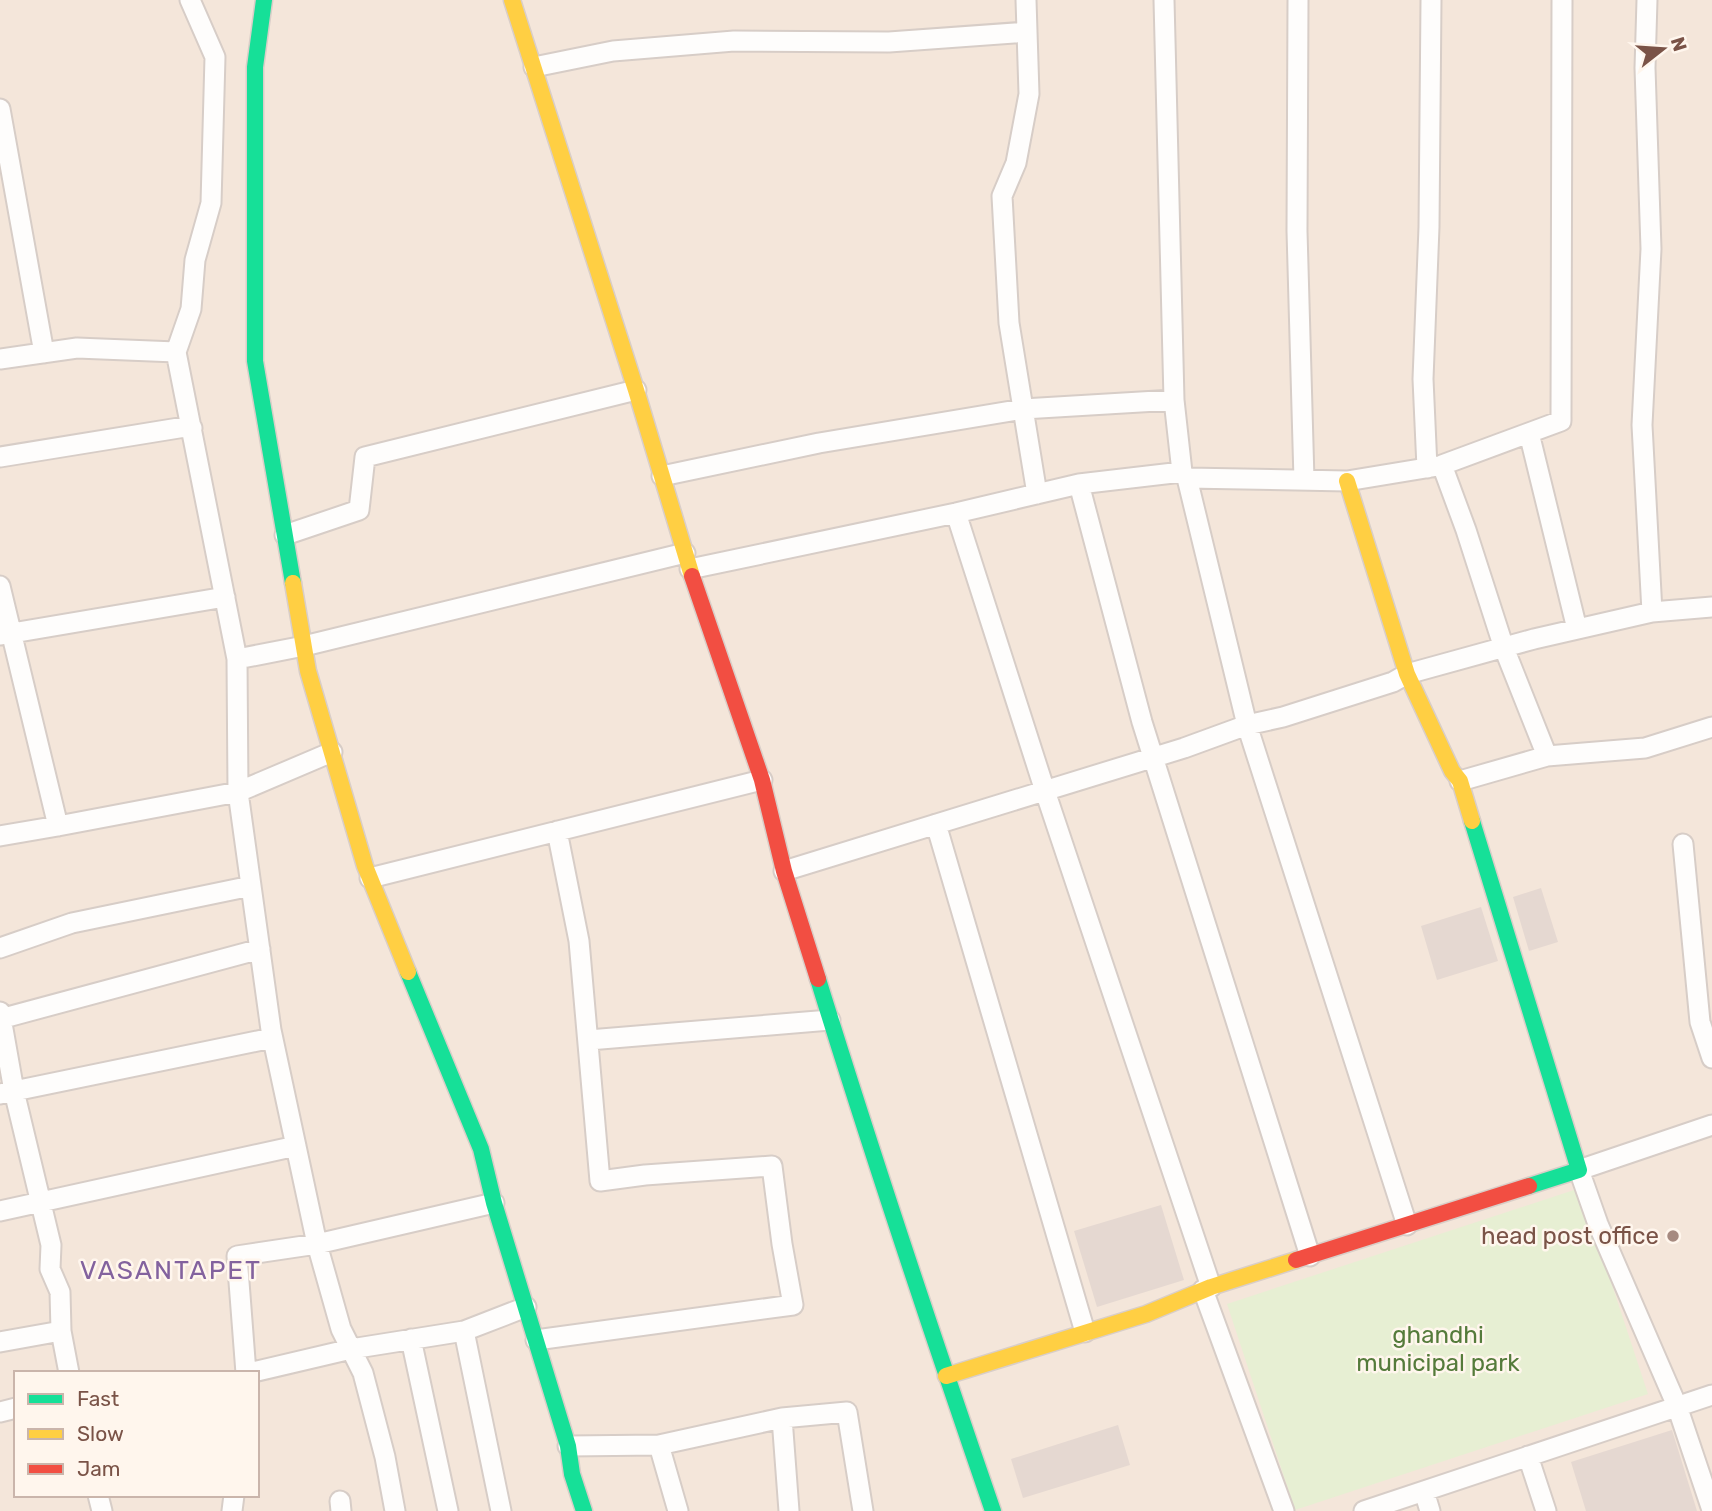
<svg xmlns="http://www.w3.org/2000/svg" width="1712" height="1511" font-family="Rubik,sans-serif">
	<rect width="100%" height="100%" fill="#f8f1ea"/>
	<path fill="#f4e6da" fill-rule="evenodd" d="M0,0H1712V1511H0ZM16,1373H257V1495H16Z"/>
	<path fill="#e7efd3" d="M1580,1188L1648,1394L1295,1510L1227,1304Z"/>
	<path fill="#e5d8d1" d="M1541,888L1558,942L1529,951L1513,897Z
		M1481,907L1498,961L1437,980L1421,926Z
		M1161,1205L1184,1280L1097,1307L1074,1231Z
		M1118,1425L1130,1465L1023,1498L1011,1459Z
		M1672,1430L1697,1511H1586L1571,1462Z"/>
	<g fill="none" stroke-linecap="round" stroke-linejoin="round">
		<g stroke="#d7cdc7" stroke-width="23">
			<path id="street" d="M1026,0L1029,94L1016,163L1002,196L1009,323L1037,494
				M1164,0L1174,400L1182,472L1187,478L1247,725L1407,1225
				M1298,0L1297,231L1304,480
				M1647,0L1645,68L1651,249L1642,425L1652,612
				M534,67L613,51L734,41L889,42L1027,32
				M0,109L44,353
				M176,352L237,659L238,792L271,1030L317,1244L494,1203
				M0,359L77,348L176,352L191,309L195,260L211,203L215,57L190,0
				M1529,433L1577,629
				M0,457L191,426L192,428
				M1427,468L1423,379L1429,227L1431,0
				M662,476L819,443L1023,409L1174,400
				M1187,478L1347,481L1438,466
				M1079,484L1142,722L1310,1256
				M956,513L1045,791L1211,1287
				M285,535L359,510L365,457L636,390
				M690,569L956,513L1079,484L1182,472
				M0,586L58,826
				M1,635L225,597
				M237,659L304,646L685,553
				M1547,756L1504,648L1466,530L1442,465L1561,421L1562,0
				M1460,781L1547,756L1645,748L1712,727
				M936,824L1085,1332
				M0,836L58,826L238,792L332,752
				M1683,844L1700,1022L1712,1058
				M784,871L1184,748L1247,725L1283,717L1393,682L1407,674L1534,639L1652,612L1712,607
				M370,878L762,780
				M0,948L72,923L251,886
				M0,1012L14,1091L51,1245L50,1269L60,1292L61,1331L69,1373
				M0,1019L260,949
				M589,1040L830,1020
				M0,1094L272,1038
				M1712,1125L1579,1170L1598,1224L1677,1406L1712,1510
				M0,1211L296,1146
				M1203,1290L1284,1511
				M464,1331L501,1511
				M411,1339L448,1511
				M536,1340L793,1305L782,1244L772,1166L645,1175L600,1181L579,941L557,831
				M0,1342L61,1331
				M246,1373L237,1256L317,1244L341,1329L363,1373L385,1457L395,1511
				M249,1373L351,1349L464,1331L526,1307
				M0,1412L16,1408
				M782,1418L789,1511
				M659,1445L782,1418L847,1412L863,1511
				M568,1446L659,1445L678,1511
				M1528,1456L1546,1511
				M1424,1491L1430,1511
				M98,1495L102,1511
				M340,1501L341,1511
				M232,1511L234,1495
				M1364,1511L1712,1395"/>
		</g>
		<g stroke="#d9cec8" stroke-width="19">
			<path id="fast" d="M264,0L255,67V361L293,583
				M1472,821L1579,1170L1529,1186
				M408,972L481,1149L494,1203L568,1446L572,1474L584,1511
				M818,979C873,1157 932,1334 993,1511"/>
		</g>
		<g stroke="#d9cec8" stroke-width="19">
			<path id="slow" d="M512,0L636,390L692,576
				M1347,481L1407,674L1452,771L1460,781L1472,821
				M293,583L308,671L365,866L408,972
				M946,1376L1146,1314L1211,1287L1296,1260"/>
		</g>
		<g stroke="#d9cec8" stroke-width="19">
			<path id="jam" d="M692,576L762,780L784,871L818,979
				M1296,1260L1529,1186"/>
		</g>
		<use href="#street" stroke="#fefdfc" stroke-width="19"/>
		<use href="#fast" stroke="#16e098" stroke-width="16"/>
		<use href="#slow" stroke="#ffcf43" stroke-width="16"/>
		<use href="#jam" stroke="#f24e42" stroke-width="16"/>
	</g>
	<circle fill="#a68a80" stroke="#fff6ed" stroke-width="2.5" cx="1673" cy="1236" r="7"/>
	<g text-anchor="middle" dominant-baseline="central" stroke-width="5" stroke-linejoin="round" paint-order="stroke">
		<g font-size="24" fill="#7a5347" stroke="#fff6ed" text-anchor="end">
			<text x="1659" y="1236">head post office</text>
		</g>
		<g font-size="24" fill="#557b3b" stroke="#fff6ed">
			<text x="1438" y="1335">ghandhi<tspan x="1438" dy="28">municipal park</tspan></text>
		</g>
		<g font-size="26" letter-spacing="2" fill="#83629e" stroke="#fff6ed">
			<text x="171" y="1270">VASANTAPET</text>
		</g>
	</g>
	<rect x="14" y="1371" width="245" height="126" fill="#fff6ed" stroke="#cab5ab" stroke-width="2"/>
	<rect x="28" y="1394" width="35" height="10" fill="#16e098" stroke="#cab5ab" stroke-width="2"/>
	<text x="77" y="1406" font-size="21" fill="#7a5347">Fast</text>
	<rect x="28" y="1429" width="35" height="10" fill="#ffcf43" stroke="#cab5ab" stroke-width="2"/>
	<text x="77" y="1441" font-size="21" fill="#7a5347">Slow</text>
	<rect x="28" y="1464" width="35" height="10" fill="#f24e42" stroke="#cab5ab" stroke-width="2"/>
	<text x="77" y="1476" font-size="21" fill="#7a5347">Jam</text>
	<g transform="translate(1663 49) rotate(73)" stroke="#fff6ed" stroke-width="5" paint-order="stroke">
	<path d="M0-5L12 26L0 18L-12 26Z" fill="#7a5347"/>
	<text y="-10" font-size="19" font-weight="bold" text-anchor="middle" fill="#7a5347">N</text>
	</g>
</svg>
